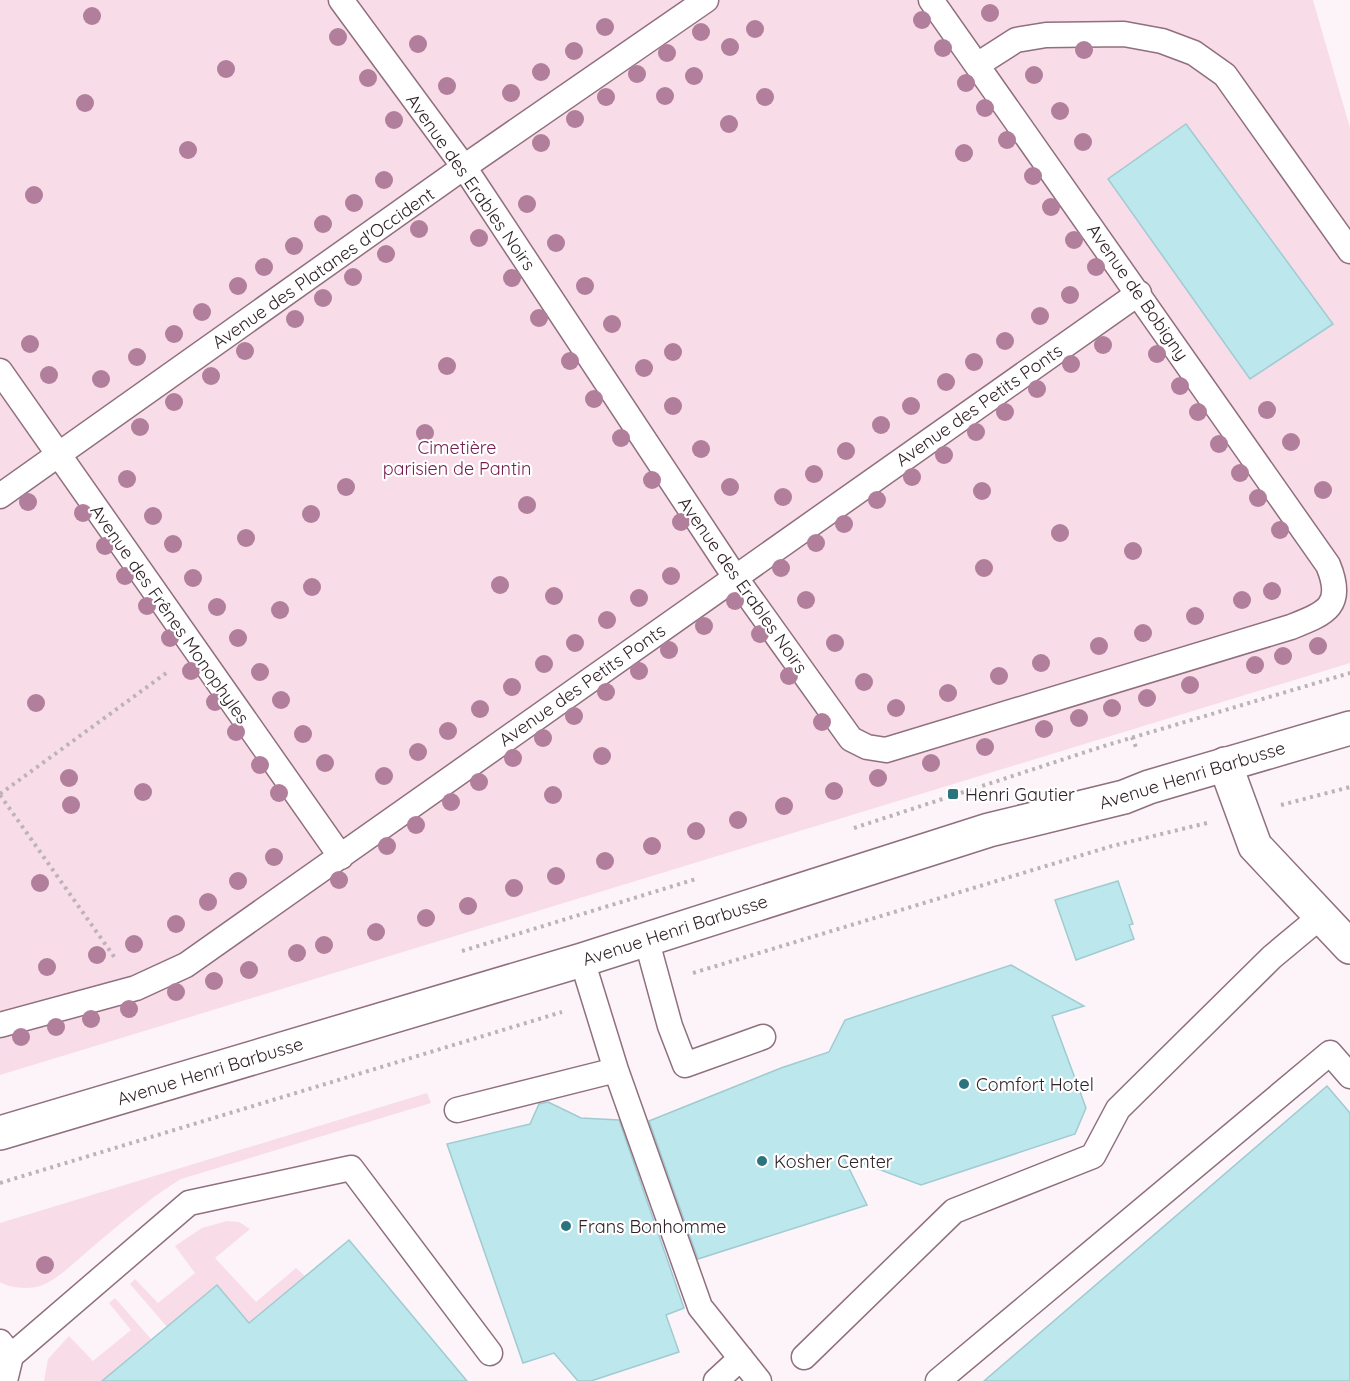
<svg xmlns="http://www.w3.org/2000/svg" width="1350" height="1381" font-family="Quicksand,sans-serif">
	<rect width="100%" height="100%" fill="#fcf4f8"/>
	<path fill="#f8dce8" d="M0,0H1313L1350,128V663L0,1075Z
		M427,1093L431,1103L181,1179C148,1199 119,1225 89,1250C75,1262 61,1276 45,1284C33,1290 11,1289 0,1282V1223Z
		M227,1221L239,1222L250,1229L215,1258L256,1302L296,1268L305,1276L249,1323L217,1285L167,1327L130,1284L135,1279L158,1303L195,1273L175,1246L202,1228Z
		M115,1298L151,1339L113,1371L121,1381H44L48,1359L69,1336L93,1361L131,1330L109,1303Z"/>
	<path fill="#bbe7ed" stroke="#a0cbd1" stroke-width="1.5" d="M1186,124L1333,324L1250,379L1108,179Z
		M1118,881L1133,924L1129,925L1134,939L1076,960L1055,900Z
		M1011,965L1084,1006L1052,1016L1086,1108L1075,1134L921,1185L843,1156L867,1205L698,1259L649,1121L781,1068L829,1052L845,1020Z
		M1327,1086L1350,1113V1381H984Z
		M548,1102L581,1118L619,1120L684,1308L666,1315L679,1352L591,1381H578L554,1353L523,1363L447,1144L530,1124L539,1104Z
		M349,1240L467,1381H102L217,1285L249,1323Z"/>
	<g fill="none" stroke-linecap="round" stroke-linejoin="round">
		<g stroke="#906f7e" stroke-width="27">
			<path id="service" d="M341,0L464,167L735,577L851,739L867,747L886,750L1291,627C1326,613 1345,606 1328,565L931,0
				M977,65L1016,40L1046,35L1124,34L1162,41L1194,53L1225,75L1350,251
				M0,371L341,857
				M0,496L464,167L706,0
				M646,938L670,1026L685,1065L763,1037
				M0,1025L136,988L186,965L1139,293
				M616,1070L700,1307L759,1381
				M457,1110L616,1070L582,960
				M0,1342L11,1356L5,1381
				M11,1356L189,1203L351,1168L490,1353
				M804,1357L954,1211L1093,1156L1118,1109L1272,957L1320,917
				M716,1381L741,1358
				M938,1381L1330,1053L1350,1076"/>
		</g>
		<g stroke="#906f7e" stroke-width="36">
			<path id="minor" d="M1225,764L1255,846L1350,947"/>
		</g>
		<g stroke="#906f7e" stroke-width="36">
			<path id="primary" d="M0,1133L582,960L989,830L1124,797L1149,787L1350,728"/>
		</g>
		<path stroke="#bcb3b7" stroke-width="4" stroke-dasharray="3 4.5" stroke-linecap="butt" d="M1132,737L1137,750
			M0,794L169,671
			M0,795L115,958
			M1281,805L1350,787
			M854,828L1104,746L1350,673
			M462,951L696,879
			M693,973L1112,846L1207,823
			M0,1183L562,1012"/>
		<use href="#service" stroke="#fff" stroke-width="24"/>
		<use href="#minor" stroke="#fff" stroke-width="33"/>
		<use href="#primary" stroke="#fff" stroke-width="33"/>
	</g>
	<g fill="#b17e9b">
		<circle cx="990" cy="13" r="9"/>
		<circle cx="92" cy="16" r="9"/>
		<circle cx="922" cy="20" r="9"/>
		<circle cx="605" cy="27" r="9"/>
		<circle cx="755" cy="29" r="9"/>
		<circle cx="701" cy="32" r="9"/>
		<circle cx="338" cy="37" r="9"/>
		<circle cx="418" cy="44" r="9"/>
		<circle cx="730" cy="47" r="9"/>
		<circle cx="943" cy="48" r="9"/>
		<circle cx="1084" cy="50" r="9"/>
		<circle cx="574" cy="51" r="9"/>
		<circle cx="667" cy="53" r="9"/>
		<circle cx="226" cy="69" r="9"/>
		<circle cx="541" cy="72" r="9"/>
		<circle cx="637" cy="74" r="9"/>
		<circle cx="1034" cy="75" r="9"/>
		<circle cx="694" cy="76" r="9"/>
		<circle cx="368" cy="78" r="9"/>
		<circle cx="966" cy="83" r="9"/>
		<circle cx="447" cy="86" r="9"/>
		<circle cx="511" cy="93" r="9"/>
		<circle cx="665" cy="96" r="9"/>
		<circle cx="606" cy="97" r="9"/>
		<circle cx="765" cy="97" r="9"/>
		<circle cx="85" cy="103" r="9"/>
		<circle cx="985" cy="108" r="9"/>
		<circle cx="1060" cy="111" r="9"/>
		<circle cx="575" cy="119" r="9"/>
		<circle cx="394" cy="120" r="9"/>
		<circle cx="729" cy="124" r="9"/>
		<circle cx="1007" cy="140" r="9"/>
		<circle cx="1083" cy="142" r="9"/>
		<circle cx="541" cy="143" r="9"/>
		<circle cx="188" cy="150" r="9"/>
		<circle cx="964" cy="153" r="9"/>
		<circle cx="1033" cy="176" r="9"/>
		<circle cx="384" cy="180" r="9"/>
		<circle cx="34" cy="195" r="9"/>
		<circle cx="354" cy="203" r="9"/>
		<circle cx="527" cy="204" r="9"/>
		<circle cx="1051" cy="207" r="9"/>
		<circle cx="323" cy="224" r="9"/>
		<circle cx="419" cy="229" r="9"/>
		<circle cx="479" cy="238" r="9"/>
		<circle cx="1074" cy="240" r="9"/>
		<circle cx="556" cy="243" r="9"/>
		<circle cx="294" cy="246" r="9"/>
		<circle cx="386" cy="254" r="9"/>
		<circle cx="264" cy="267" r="9"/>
		<circle cx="1096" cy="267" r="9"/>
		<circle cx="353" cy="277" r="9"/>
		<circle cx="512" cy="278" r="9"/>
		<circle cx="238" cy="286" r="9"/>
		<circle cx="585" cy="286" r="9"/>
		<circle cx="1070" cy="295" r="9"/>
		<circle cx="323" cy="298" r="9"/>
		<circle cx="202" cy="312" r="9"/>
		<circle cx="1040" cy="316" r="9"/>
		<circle cx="539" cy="318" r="9"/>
		<circle cx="295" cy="319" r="9"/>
		<circle cx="612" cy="324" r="9"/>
		<circle cx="174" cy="334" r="9"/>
		<circle cx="1005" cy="341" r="9"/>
		<circle cx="30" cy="344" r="9"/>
		<circle cx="1103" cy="345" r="9"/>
		<circle cx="245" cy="351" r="9"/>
		<circle cx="673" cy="352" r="9"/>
		<circle cx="1157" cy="354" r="9"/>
		<circle cx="137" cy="357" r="9"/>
		<circle cx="570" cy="361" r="9"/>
		<circle cx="974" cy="362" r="9"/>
		<circle cx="1071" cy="364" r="9"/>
		<circle cx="447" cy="366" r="9"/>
		<circle cx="644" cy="368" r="9"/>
		<circle cx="49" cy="375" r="9"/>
		<circle cx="211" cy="376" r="9"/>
		<circle cx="101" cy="379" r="9"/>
		<circle cx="946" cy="382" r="9"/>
		<circle cx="1180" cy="386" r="9"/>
		<circle cx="1037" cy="389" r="9"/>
		<circle cx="594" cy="399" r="9"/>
		<circle cx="174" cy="402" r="9"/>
		<circle cx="673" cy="406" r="9"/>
		<circle cx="911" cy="406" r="9"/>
		<circle cx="1267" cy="410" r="9"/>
		<circle cx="1005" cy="412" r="9"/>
		<circle cx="1198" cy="412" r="9"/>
		<circle cx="881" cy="425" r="9"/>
		<circle cx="140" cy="427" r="9"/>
		<circle cx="976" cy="432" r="9"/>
		<circle cx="425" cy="433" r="9"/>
		<circle cx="621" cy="438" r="9"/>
		<circle cx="1291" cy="442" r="9"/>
		<circle cx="1219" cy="444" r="9"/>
		<circle cx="701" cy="449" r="9"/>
		<circle cx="846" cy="451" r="9"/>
		<circle cx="944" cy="455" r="9"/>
		<circle cx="1240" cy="473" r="9"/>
		<circle cx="814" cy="474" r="9"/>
		<circle cx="912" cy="477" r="9"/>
		<circle cx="127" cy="479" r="9"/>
		<circle cx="652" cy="480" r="9"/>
		<circle cx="346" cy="487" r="9"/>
		<circle cx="730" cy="487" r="9"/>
		<circle cx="1323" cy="490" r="9"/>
		<circle cx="982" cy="491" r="9"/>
		<circle cx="783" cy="497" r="9"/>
		<circle cx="1258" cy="498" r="9"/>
		<circle cx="877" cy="500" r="9"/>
		<circle cx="28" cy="502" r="9"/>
		<circle cx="527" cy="505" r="9"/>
		<circle cx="83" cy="513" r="9"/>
		<circle cx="311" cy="514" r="9"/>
		<circle cx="153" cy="516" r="9"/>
		<circle cx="681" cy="522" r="9"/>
		<circle cx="844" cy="524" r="9"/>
		<circle cx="1280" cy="530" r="9"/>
		<circle cx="1060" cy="533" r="9"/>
		<circle cx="246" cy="538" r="9"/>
		<circle cx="816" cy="543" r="9"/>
		<circle cx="173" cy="544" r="9"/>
		<circle cx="105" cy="546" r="9"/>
		<circle cx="1133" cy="551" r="9"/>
		<circle cx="781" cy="568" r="9"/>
		<circle cx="984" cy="568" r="9"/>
		<circle cx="125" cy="576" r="9"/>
		<circle cx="671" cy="576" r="9"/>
		<circle cx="193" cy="578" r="9"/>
		<circle cx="500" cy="585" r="9"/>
		<circle cx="312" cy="587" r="9"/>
		<circle cx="1272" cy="591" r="9"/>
		<circle cx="554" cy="596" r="9"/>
		<circle cx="639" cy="598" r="9"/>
		<circle cx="806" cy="600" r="9"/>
		<circle cx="1242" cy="600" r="9"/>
		<circle cx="735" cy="601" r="9"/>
		<circle cx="147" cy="606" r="9"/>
		<circle cx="217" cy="607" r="9"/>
		<circle cx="280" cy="610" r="9"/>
		<circle cx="1195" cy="616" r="9"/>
		<circle cx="607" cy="620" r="9"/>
		<circle cx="704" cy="626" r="9"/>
		<circle cx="1143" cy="633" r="9"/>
		<circle cx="760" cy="634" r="9"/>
		<circle cx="170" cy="638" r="9"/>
		<circle cx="238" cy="638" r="9"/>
		<circle cx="575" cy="643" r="9"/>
		<circle cx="835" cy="643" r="9"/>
		<circle cx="1099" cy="646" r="9"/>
		<circle cx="1318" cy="646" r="9"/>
		<circle cx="669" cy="650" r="9"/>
		<circle cx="1283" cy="656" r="9"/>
		<circle cx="1041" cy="663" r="9"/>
		<circle cx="544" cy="664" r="9"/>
		<circle cx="1255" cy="665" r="9"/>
		<circle cx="191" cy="671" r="9"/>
		<circle cx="639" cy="671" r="9"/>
		<circle cx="260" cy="672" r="9"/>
		<circle cx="789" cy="676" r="9"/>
		<circle cx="999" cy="676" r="9"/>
		<circle cx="864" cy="682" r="9"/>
		<circle cx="1190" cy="685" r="9"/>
		<circle cx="512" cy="687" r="9"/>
		<circle cx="606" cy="692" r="9"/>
		<circle cx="948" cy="693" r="9"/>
		<circle cx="1147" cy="698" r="9"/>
		<circle cx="281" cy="700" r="9"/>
		<circle cx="215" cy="702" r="9"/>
		<circle cx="36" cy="703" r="9"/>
		<circle cx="896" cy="708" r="9"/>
		<circle cx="1112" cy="708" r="9"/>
		<circle cx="480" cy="709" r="9"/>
		<circle cx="574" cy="716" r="9"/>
		<circle cx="1079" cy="718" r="9"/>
		<circle cx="822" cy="722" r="9"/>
		<circle cx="1044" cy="729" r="9"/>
		<circle cx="448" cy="731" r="9"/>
		<circle cx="236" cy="732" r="9"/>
		<circle cx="303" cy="734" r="9"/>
		<circle cx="543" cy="738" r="9"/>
		<circle cx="985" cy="747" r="9"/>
		<circle cx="418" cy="752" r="9"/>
		<circle cx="602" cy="756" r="9"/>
		<circle cx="513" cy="758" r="9"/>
		<circle cx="325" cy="763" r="9"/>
		<circle cx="931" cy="763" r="9"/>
		<circle cx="260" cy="765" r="9"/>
		<circle cx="384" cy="776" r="9"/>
		<circle cx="69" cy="778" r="9"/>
		<circle cx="878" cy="778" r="9"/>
		<circle cx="479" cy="782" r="9"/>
		<circle cx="834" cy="791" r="9"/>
		<circle cx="143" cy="792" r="9"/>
		<circle cx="279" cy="793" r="9"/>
		<circle cx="553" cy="795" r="9"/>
		<circle cx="451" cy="802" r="9"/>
		<circle cx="71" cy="805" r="9"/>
		<circle cx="784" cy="806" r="9"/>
		<circle cx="738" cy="820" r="9"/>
		<circle cx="416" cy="825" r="9"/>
		<circle cx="696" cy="831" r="9"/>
		<circle cx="387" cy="846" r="9"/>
		<circle cx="652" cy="846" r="9"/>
		<circle cx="274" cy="857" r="9"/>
		<circle cx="605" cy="861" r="9"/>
		<circle cx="556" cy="876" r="9"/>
		<circle cx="339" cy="880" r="9"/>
		<circle cx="238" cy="881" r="9"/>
		<circle cx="40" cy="883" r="9"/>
		<circle cx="514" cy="888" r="9"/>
		<circle cx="208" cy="902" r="9"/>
		<circle cx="468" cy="906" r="9"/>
		<circle cx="426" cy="918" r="9"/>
		<circle cx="176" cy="924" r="9"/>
		<circle cx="376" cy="932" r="9"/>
		<circle cx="134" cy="944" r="9"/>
		<circle cx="324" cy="945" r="9"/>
		<circle cx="297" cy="953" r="9"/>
		<circle cx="97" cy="955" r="9"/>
		<circle cx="47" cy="967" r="9"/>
		<circle cx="249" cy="970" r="9"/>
		<circle cx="214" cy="981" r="9"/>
		<circle cx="176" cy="992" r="9"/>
		<circle cx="129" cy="1009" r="9"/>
		<circle cx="91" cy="1019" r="9"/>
		<circle cx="56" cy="1027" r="9"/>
		<circle cx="21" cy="1037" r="9"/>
		<circle cx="45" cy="1265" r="9"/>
	</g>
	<g fill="#2b747d" stroke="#fff" stroke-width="2">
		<rect x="947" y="788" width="12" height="12" rx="3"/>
		<circle cx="964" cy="1084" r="6"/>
		<circle cx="762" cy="1161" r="6"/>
		<circle cx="566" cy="1226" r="6"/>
	</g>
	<g text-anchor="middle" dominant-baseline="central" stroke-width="4.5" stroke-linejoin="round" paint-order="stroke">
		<g font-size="18" fill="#312329" stroke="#fff">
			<text transform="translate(471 182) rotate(55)">Avenue des Erables Noirs</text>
			<text transform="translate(323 268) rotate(-35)">Avenue des Platanes d'Occident</text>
			<text transform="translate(1138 292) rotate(55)">Avenue de Bobigny</text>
			<text transform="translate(979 405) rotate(-35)">Avenue des Petits Ponts</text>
			<text transform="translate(743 585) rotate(55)">Avenue des Erables Noirs</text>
			<text transform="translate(170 614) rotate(55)">Avenue des Frênes Monophyles</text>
			<text transform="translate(582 685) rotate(-35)">Avenue des Petits Ponts</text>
			<text transform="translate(1192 775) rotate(-17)">Avenue Henri Barbusse</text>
			<text transform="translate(675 930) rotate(-18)">Avenue Henri Barbusse</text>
			<text transform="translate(210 1071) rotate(-17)">Avenue Henri Barbusse</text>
		</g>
		<g font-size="18" fill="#741d4f" stroke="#fff">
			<text x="457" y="447">Cimetière<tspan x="457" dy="21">parisien de Pantin</tspan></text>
		</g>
		<g font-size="18" fill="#312329" stroke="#fff" text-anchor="start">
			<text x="965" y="794">Henri Gautier</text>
			<text x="976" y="1084">Comfort Hotel</text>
			<text x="774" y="1161">Kosher Center</text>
			<text x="578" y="1226">Frans Bonhomme</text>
		</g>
	</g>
</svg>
